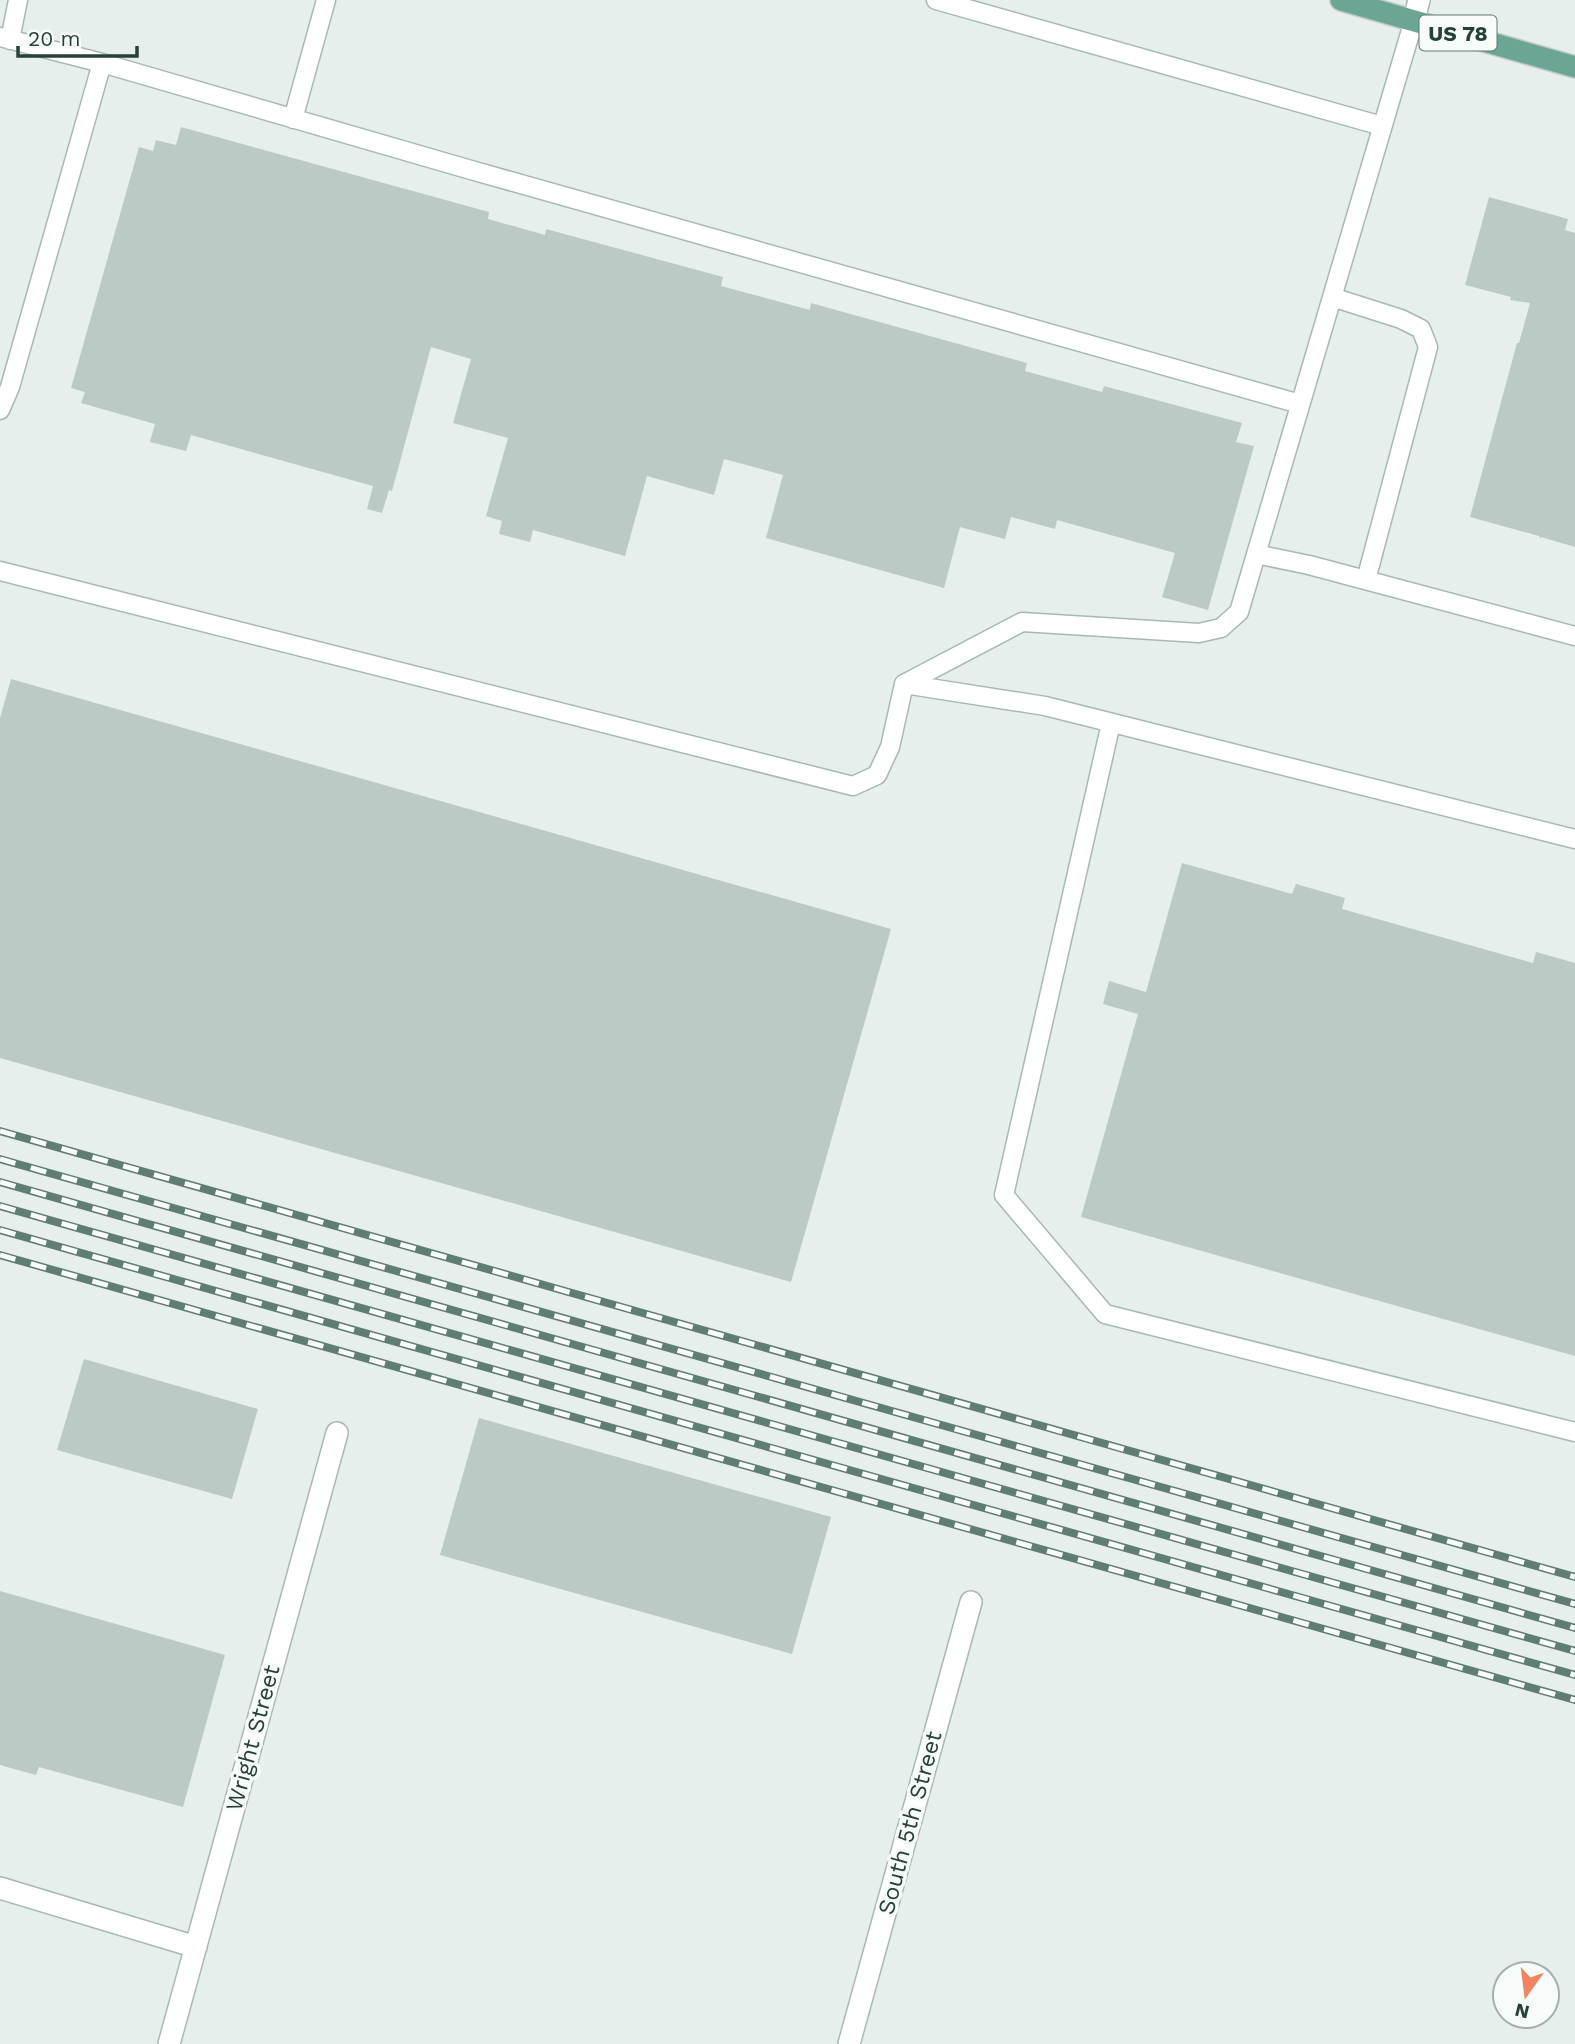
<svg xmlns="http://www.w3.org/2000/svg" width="1575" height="2044" font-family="'Work Sans',sans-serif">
	<rect width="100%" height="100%" fill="#e6efeb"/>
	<path fill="#bbcac4" d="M181,127L489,212L488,219L545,235L546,229L723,277L721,286L810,310L811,303L1027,363L1025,371L1102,392L1104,386L1242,423L1236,442L1254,446L1208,610L1162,597L1175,553L1057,520L1055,529L1011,517L1005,539L960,527L944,588L766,538L783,475L724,459L714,495L647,476L625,556L533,530L530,542L499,534L502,521L486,516L508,438L453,423L471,359L431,347L392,491L389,490L382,513L367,509L373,486L191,435L186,451L150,442L155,424L81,403L85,392L71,388L139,147L153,151L156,140L176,145Z
		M1489,197L1568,219L1565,230L1575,233V547L1541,537V539L1539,536L1470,517L1517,343H1519L1530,303L1510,300L1511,297L1465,285Z
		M11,679L891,929L791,1282L0,1058V718Z
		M1182,863L1292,894L1296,884L1345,898L1342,909L1533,963L1536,952L1575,963V1356L1081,1217L1138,1014L1103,1004L1109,981L1146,992Z
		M84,1359L258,1409L232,1499L57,1450Z
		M479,1418L831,1517L792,1654L440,1555Z
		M0,1591L225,1655L183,1807L39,1767L36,1775L0,1765Z"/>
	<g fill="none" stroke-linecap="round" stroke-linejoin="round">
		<g stroke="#a8b8b2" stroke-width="21">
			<path id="service" d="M936,0L1382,126
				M0,37L102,63
				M10,40L18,0
				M293,119L326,0
				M1332,297L1401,319L1421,329L1428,347L1366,580
				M0,410L10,387L102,63L471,170L1300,404
				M1256,554L1309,565L1575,636
				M0,571L853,786L877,775L890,747L904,684L1022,622L1199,633L1221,628L1239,612L1414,20
				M904,684L1045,706L1575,839
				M1111,723L1004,1195L1105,1314L1575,1432"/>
		</g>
		<g stroke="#a8b8b2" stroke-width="24">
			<path id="minor" d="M1414,20L1419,0
				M0,1888L196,1947
				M169,2044L337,1433
				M849,2044L971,1602"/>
		</g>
		<g stroke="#c2cac8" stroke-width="24">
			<path id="primary" d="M1341,0L1575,67"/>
		</g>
		<use href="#service" stroke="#fff" stroke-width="18"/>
		<use href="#minor" stroke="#fff" stroke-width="21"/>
		<use href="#primary" stroke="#6aa596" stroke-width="21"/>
		<g stroke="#5f7d75" stroke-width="8">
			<path id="rail" d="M0,1131L1575,1577
				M0,1159L1575,1604
				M0,1182L1575,1628
				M0,1206L1575,1651
				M0,1230L1575,1675
				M0,1255L1575,1700"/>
		</g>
		<use href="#rail" stroke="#f7fbf9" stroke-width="5" stroke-dasharray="16" stroke-linecap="butt"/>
	</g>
	<g text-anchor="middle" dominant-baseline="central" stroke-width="7" stroke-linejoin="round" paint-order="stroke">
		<rect fill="#f7fbf9" stroke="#637a73" stroke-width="2" x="1419.5" y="15.5" width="77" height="35" rx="5"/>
		<g font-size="21" font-weight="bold" fill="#24423a">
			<text x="1458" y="33">US 78</text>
		</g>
		<g font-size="23" fill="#24423a" stroke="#f7fbf9">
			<text transform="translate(253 1738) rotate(-75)">Wright Street</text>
			<text transform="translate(910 1823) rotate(-75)">South 5th Street</text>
		</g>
	</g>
	<g transform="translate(1526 1995) rotate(194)"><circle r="33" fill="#f7fbf9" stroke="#a3b1ad" stroke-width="2"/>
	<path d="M0-5L12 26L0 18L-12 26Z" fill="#f4845f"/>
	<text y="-10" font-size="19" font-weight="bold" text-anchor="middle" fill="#24423a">N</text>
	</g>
	<path d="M18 46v10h119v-10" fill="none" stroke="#24423a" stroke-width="3.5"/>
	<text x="28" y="46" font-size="21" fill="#24423a" stroke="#f7fbf9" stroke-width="5" paint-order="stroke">20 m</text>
</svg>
